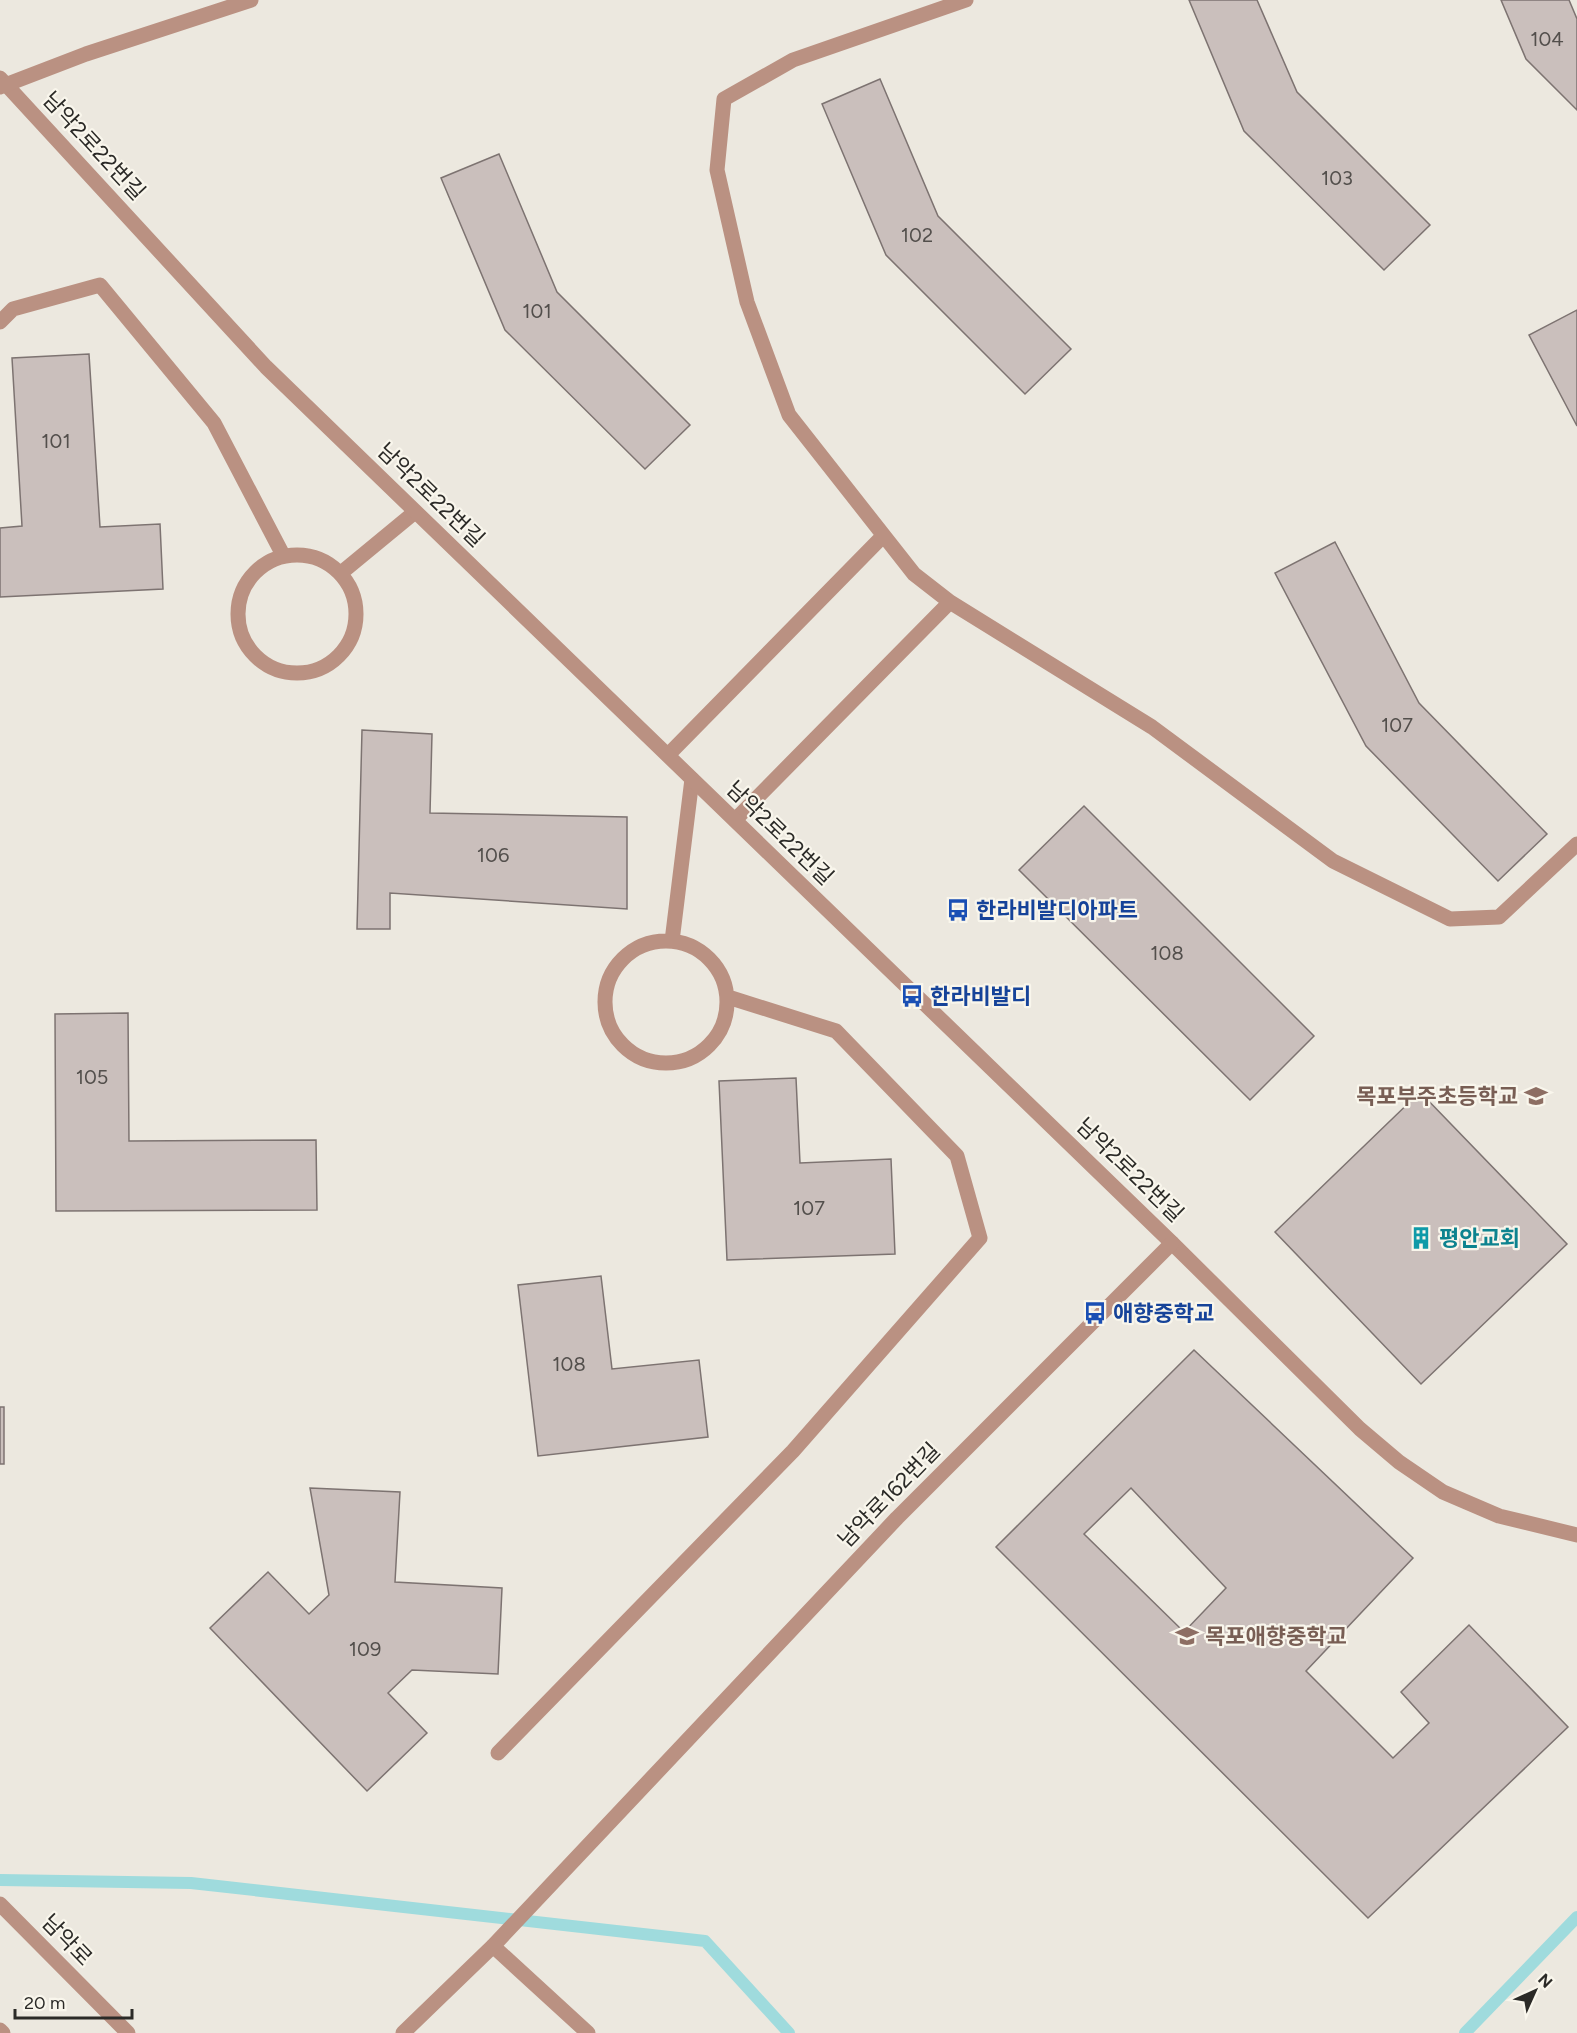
<svg xmlns="http://www.w3.org/2000/svg" width="1577" height="2033" font-family="Figtree,'Noto Sans KR',sans-serif">
	<rect width="100%" height="100%" fill="#ece8df"/>
	<g fill="none" stroke-linecap="round" stroke-linejoin="round">
		<path stroke="#9fdbdd" stroke-width="12" d="M0,1880L191,1883L705,1941L789,2033
			M1465,2033L1577,1917"/>
	</g>
	<path fill="#cabfbc" stroke="#7d7371" stroke-width="1.5" fill-rule="evenodd" d="M1189,0H1257L1297,92L1430,225L1384,270L1244,131Z
		M1501,0H1569L1577,19V110L1526,59Z
		M880,79L938,216L1071,349L1025,394L886,255L822,104Z
		M499,154L557,292L690,425L645,469L505,330L441,178Z
		M1577,310V426L1529,335Z
		M89,354L100,527L160,524L163,589L0,597V528L22,526L12,358Z
		M1335,542L1419,703L1547,834L1498,881L1366,746L1275,573Z
		M362,730L432,734L430,813L627,817V909L390,893V929H357Z
		M1084,806L1314,1036L1250,1100L1019,870Z
		M128,1013L129,1141L316,1140L317,1210L56,1211L55,1014Z
		M796,1078L800,1163L891,1159L895,1254L727,1260L719,1081Z
		M1420,1092L1567,1244L1421,1384L1275,1232Z
		M601,1276L612,1369L699,1360L708,1437L538,1456L518,1285Z
		M1194,1350L1413,1558L1306,1671L1393,1758L1429,1723L1401,1692L1469,1625L1568,1727L1368,1918L996,1547ZM1131,1488L1226,1588L1184,1632L1084,1534Z
		M0,1407H4V1464H0Z
		M310,1488L400,1492L395,1582L502,1588L498,1674L412,1670L388,1693L427,1733L367,1791L210,1628L268,1572L309,1614L329,1595Z"/>
	<g fill="none" stroke-linecap="round" stroke-linejoin="round">
		<path stroke="#ba9182" stroke-width="15" d="M966,0L793,60L724,99L717,170L747,302L789,415L914,574L950,602L1152,727L1333,861L1450,919L1499,917L1577,844
			M0,322L13,309L100,285L214,423L283,555
			M238 614a59 59 0 1 1 118 0a59 59 0 1 1-118 0Z
			M341,573L415,512
			M668,755L883,536
			M735,820L950,602
			M605 1002a61 61 0 1 1 122 0a61 61 0 1 1-122 0Z
			M672,941L692,779
			M498,1753L793,1451L980,1238L957,1156L836,1031L728,997"/>
		<path stroke="#ba9182" stroke-width="15" d="M0,78L266,367L1172,1243L1360,1429L1399,1462L1443,1492L1499,1516L1577,1535
			M493,1946L588,2033"/>
		<path stroke="#ba9182" stroke-width="15" d="M0,87L86,54L251,0
			M0,1904L128,2033
			M0,2030L3,2033
			M403,2033L493,1946L897,1518L1172,1243"/>
	</g>
	<defs>
		<g id="bus-bare" transform="scale(1.8)"><path d="M-5-6H5V4H4V6H2V4H-2V6H-4V4H-5ZM-3.5-4V0h7V-4ZM-3.5 1.2v1.5H-2V1.2ZM2 1.2v1.5H3.5V1.2Z" fill="#1a4fb4" stroke="#f9f6ec" stroke-width="2.5" paint-order="stroke"/></g>
		<g id="school-bare" transform="scale(1.8)"><path d="M0-5L7-2L0 1L-7-2ZM-4 1L0 2.5L4 1V4Q0 6-4 4Z" fill="#8d6e63" stroke="#f9f6ec" stroke-width="2.5" paint-order="stroke"/></g>
		<g id="building-bare" transform="scale(1.8)"><path d="M-4-6H4V6H1V3H-1V6H-4ZM-2.5-4.3h1.7v1.8h-1.7ZM.8-4.3h1.7v1.8H.8ZM-2.5-1h1.7V.8h-1.7ZM.8-1h1.7V.8H.8Z" fill="#0f9aa8" stroke="#f9f6ec" stroke-width="2.5" paint-order="stroke"/></g>
	</defs>
	<g fill-rule="evenodd">
		<use href="#bus-bare" x="958" y="910"/>
		<use href="#bus-bare" x="912" y="996"/>
		<use href="#school-bare" x="1536" y="1096"/>
		<use href="#building-bare" x="1421" y="1238"/>
		<use href="#bus-bare" x="1095" y="1313"/>
		<use href="#school-bare" x="1187" y="1636"/>
	</g>
	<g text-anchor="middle" dominant-baseline="central" stroke-width="4.5" stroke-linejoin="round" paint-order="stroke">
		<g font-size="20" fill="#534f4c">
			<text x="1547" y="39">104</text>
			<text x="1337" y="178">103</text>
			<text x="917" y="235">102</text>
			<text x="537" y="311">101</text>
			<text x="56" y="441">101</text>
			<text x="1397" y="725">107</text>
			<text x="493" y="855">106</text>
			<text x="1167" y="953">108</text>
			<text x="92" y="1077">105</text>
			<text x="809" y="1208">107</text>
			<text x="569" y="1364">108</text>
			<text x="365" y="1649">109</text>
		</g>
		<g font-size="22" fill="#2b2a27" stroke="#f9f6ec">
			<text transform="translate(94 146) rotate(47)">남악2로22번길</text>
			<text transform="translate(431 495) rotate(44)">남악2로22번길</text>
			<text transform="translate(780 833) rotate(44)">남악2로22번길</text>
			<text transform="translate(1130 1170) rotate(44)">남악2로22번길</text>
			<text transform="translate(889 1495) rotate(-46)">남악로162번길</text>
			<text transform="translate(67 1940) rotate(46)">남악로</text>
		</g>
		<g font-size="22" font-weight="bold" fill="#164399" stroke="#f9f6ec" text-anchor="start">
			<text x="976" y="910">한라비발디아파트</text>
			<text x="930" y="996">한라비발디</text>
			<text x="1113" y="1313">애향중학교</text>
		</g>
		<g font-size="22" font-weight="bold" fill="#785e54" stroke="#f9f6ec" text-anchor="end">
			<text x="1518" y="1096">목포부주초등학교</text>
			<text x="1205" y="1636" text-anchor="start">목포애향중학교</text>
		</g>
		<g font-size="22" font-weight="bold" fill="#0d838f" stroke="#f9f6ec" text-anchor="start">
			<text x="1439" y="1238">평안교회</text>
		</g>
	</g>
	<g transform="translate(1535 1991) rotate(45)" stroke="#f9f6ec" stroke-width="4.5" paint-order="stroke">
	<path d="M0-4.5L10 22L0 15L-10 22Z" fill="#2b2a27"/>
	<text y="-9" font-size="16" font-weight="bold" text-anchor="middle" fill="#2b2a27">N</text>
	</g>
	<path d="M15 2009v9h117v-9" fill="none" stroke="#2b2a27" stroke-width="3"/>
	<text x="24" y="2009" font-size="18" fill="#2b2a27" stroke="#f9f6ec" stroke-width="4.5" paint-order="stroke">20 m</text>
</svg>
